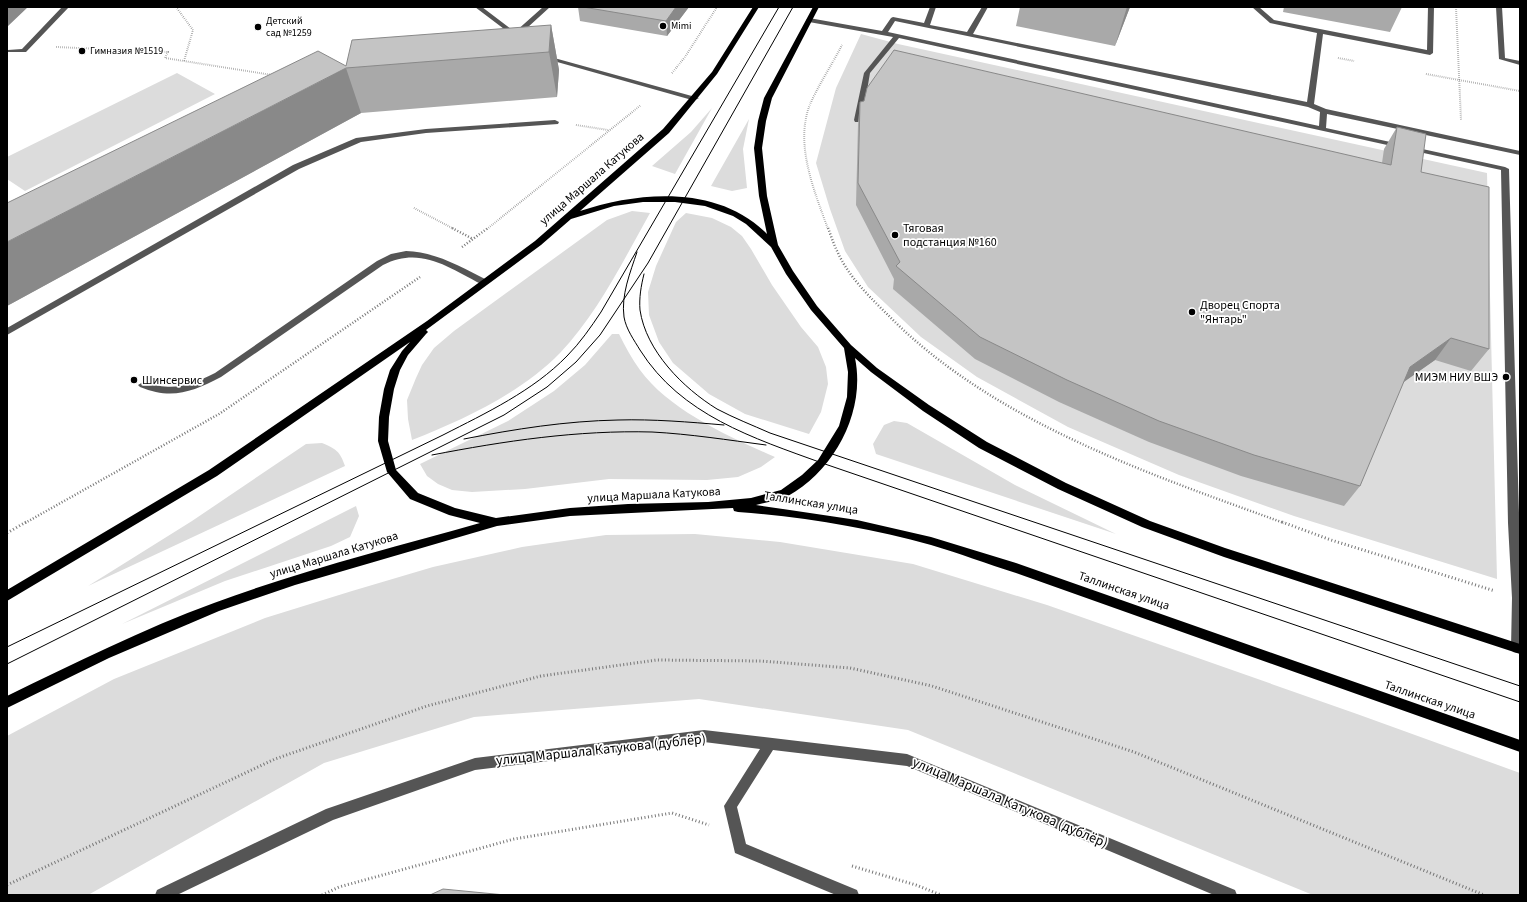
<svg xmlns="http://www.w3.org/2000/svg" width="1527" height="902" font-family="'Source Sans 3',sans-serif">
	<rect width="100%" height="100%" fill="#fff"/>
	<path fill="#dcdcdc" d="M861,34L898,44L1487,173L1497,579L1294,516L1179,475L1068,427L977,377L921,337L868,287L845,251L830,209L816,163L836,88Z
		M177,73L215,94L25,191L7,179V157Z
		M712,108L675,174L652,166L691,132Z
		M749,119L743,149L747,188L732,191L711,186Z
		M632,211L650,213C623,261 598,313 560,353C521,393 463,420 412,440L408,419L407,400L416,378L422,365L434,348L454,331L607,220Z
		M686,213L712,218L731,227L742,236L751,249L772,285L801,327L818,347L826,367L828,384L821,412L809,434L745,414L709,394L673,363L659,342L649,315L648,292L656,266L676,222Z
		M612,334H619C625,346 632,359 640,370C669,410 731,438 775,457L761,467L738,477L707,480L609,479L525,489L472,492L452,490L438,484L427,476L420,464L508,421L554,391L585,365Z
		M894,421L907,423L1015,485L1116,534L876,454L873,444L884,425Z
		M322,443C336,449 340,451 345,466L88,586L192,521L306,444Z
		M356,506L359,516L350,537L331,546L225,581L122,624Z
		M695,534L780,542L913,564L1047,605L1357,714L1520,773V895H1313L908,730L699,699L474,717L324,763L88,895H7V736L114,679L265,618L352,591L433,567L522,547L606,535Z"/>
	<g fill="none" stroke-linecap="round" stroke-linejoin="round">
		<path stroke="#777" stroke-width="2" stroke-dasharray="0.5 1.5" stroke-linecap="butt" d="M176,7L193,30L184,61
			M1456,7L1461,120
			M56,47L168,52L165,58L272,75
			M1338,58L1354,61
			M672,73L685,57L717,7
			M1426,74L1520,91
			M576,125L608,130
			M414,208L454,229
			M487,229L641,105
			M828,229C815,193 795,146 809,107C817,87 832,65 842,45"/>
		<path stroke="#777" stroke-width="2.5" stroke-dasharray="1 2" stroke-linecap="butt" d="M452,228L473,239
			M828,228C831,236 834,245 838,253C850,279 872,299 891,318C995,422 1149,474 1284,523
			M462,247L488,228
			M25,523L219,414L420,277"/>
		<path stroke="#777" stroke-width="3" stroke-dasharray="1 2.5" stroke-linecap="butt" d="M1282,522L1331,540L1495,591
			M7,533L26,522
			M852,866L916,885L941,895
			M7,885L275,759L427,706L541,676L657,660L761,661L850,668L932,686L1134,752L1484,895
			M322,895L339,887L514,839L672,813L709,825"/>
		<path fill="#555" fill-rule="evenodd" d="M62,7H69L26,52H8V50L22,49Z
			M475,7H482L515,32L543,7H550L516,38Z
			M930,7H936L930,25L967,32L982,7H988L973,34L1307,102L1317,33L1270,23L1252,7H1259L1274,20L1427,50L1428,7H1434L1433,53L1430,55L1323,34L1314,104L1326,109L1520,151V155L1327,114L1326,128L1505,167L1509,169L1520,547V652L1517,653L1513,652L1511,648L1512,598L1508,523L1501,170L899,38L870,73L862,120L861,122H855L854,120L864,73L893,37L809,22L806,20L809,18L882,31L891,18L893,17L924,23ZM895,21L1308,107L1320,112L1319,126L888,32Z
			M1496,7H1502L1505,58L1520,61V65L1499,59Z
			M543,56H547L699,98L695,100H692L543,58Z
			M555,120L559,122L558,124L426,133L361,142L299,169L7,335V328L293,165L356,138L426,129Z
			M406,251C436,252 461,267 487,280L488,282L484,285L481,284C448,267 420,246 383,265L221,377C192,392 172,400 140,387L138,385L143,382C174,391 186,387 215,373L377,261L391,254Z
			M704,730L907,754L1235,890L1237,895H1214L907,766L773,750L737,807L746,844L857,890L859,895H836L735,853L724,806L760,749L704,742L475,770L333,820L177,895H155L157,890L326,809L475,758Z"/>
		<path fill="#000" fill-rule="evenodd" d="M753,7H759L717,74L669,133L580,211C640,191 719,185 767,234L759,196L754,148L758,121L764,98L813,7H819L772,98L766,121L762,148L767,196L778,245L793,271L817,306L851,345L877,368L929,405L987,442L1066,483L1150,521L1225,548L1520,644V654L1224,557L1142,527L1058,489L979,448L923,411L871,372L855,358C866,411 835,470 788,496C779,501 766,502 756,505L857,520L931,537L1016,563L1520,740V752L1016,573C987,564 959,553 931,545C869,528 803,517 738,512L734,511L733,508L570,516L497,526L295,585L219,611L109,658L7,708V696C75,663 143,629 214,603C300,571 391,548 480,523L449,515L410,499L387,472L378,441L379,417L384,389L390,370L402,351L410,342L217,476L7,601V590L209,470L427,321L535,241L663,129L712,72ZM643,202H675L705,206L733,216L746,224L771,247L786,274L811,310L844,348L848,372L847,397L839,426L818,460L802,475L781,490L751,498L708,502L628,504L570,508L496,518L455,508L418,493L396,470L388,441L389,417L394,389L400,370L408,355L426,334L428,332L426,330L541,245L571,219L614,206Z"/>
		<path stroke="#000" stroke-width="1" d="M637,252C630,273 621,295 624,317C626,329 634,340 640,350C681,415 753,438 822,463L1520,702
			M644,274C641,286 639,298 640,310C646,351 683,388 717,409C734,418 752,425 770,433L1520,686
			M464,439C515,429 566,421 618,420C653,419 689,422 724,425
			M432,455C504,441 578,430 652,432C690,434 728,440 766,445
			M7,647L443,435C486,413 533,391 567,356C580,343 591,327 601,312L779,7
			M7,664L504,415L547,387L576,362L600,335L648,263L793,7"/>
	</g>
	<path fill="#a9a9a9" d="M578,7H689L667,36L580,21Z
		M1020,7H1130L1115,46L1016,26Z
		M1284,7H1402L1390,32L1283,12Z
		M551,25L559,70L557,97L361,113L7,306L346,66Z
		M860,102L1382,163L1384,149L1397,127L1421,172L1489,349L1471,371L1435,360L1403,382L1360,486L1344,506L1241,476L1149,442L1059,402L975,359L893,289L894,279L856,205L858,124Z"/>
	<path fill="#898989" d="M7,7H28L7,27Z
		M676,7H689L667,36L666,21Z
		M1127,7H1130L1115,46Z
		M551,25L559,70L557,97L549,52Z
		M346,68L361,113L7,306V242Z
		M1451,338L1435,360L1394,389L1410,367Z"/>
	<path fill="#c4c4c4" stroke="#898989" d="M583,7H676L666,21Z
		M551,25L549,52L346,68L7,242V203L318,51L346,66L352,40Z
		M894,50L1391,165L1397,127L1426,134L1421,172L1489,187V349L1451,338L1410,367L1360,486L1254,455L1159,421L1067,380L980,337L896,266L900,262L858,183L860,102L864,101L867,88Z
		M443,889L505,895H430Z"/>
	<g fill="#000" stroke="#fff" stroke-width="1.5">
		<circle cx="663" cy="26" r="4"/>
		<circle cx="258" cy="27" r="4"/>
		<circle cx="82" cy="51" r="4"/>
		<circle cx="895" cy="235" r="4"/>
		<circle cx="1192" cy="312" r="4"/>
		<circle cx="1506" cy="377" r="4"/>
		<circle cx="134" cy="380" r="4"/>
	</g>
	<g text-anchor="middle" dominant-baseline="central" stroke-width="3.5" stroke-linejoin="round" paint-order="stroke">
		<g font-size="10" fill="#000" stroke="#fff" text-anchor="start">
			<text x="266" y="21">Детский<tspan x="266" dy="12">сад №1259</tspan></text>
			<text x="671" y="26">Mimi</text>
			<text x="90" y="51">Гимназия №1519</text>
		</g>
		<g font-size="12" fill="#000" stroke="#fff">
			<text transform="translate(592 179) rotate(-41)">улица Маршала Катукова</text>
			<text transform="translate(654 495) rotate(-3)">улица Маршала Катукова</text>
			<text transform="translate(811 503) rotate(9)">Таллинская улица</text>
			<text transform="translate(334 555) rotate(-17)">улица Маршала Катукова</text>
			<text transform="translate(1124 591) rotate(19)">Таллинская улица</text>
			<text transform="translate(1430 700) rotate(19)">Таллинская улица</text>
		</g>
		<g font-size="12" fill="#000" stroke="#fff" text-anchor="start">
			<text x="903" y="228">Тяговая<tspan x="903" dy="14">подстанция №160</tspan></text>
			<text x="1200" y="305">Дворец Спорта<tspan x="1200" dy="14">"Янтарь"</tspan></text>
			<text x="1498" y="377" text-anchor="end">МИЭМ НИУ ВШЭ</text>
			<text x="142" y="380">Шинсервис</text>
		</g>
		<g font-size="14" fill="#000" stroke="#fff">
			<text transform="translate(601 750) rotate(-6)">улица Маршала Катукова (дублёр)</text>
			<text transform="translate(1010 803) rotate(23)">улица Маршала Катукова (дублёр)</text>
		</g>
	</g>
	<rect width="1527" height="902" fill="none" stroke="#000000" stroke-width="16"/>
</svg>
